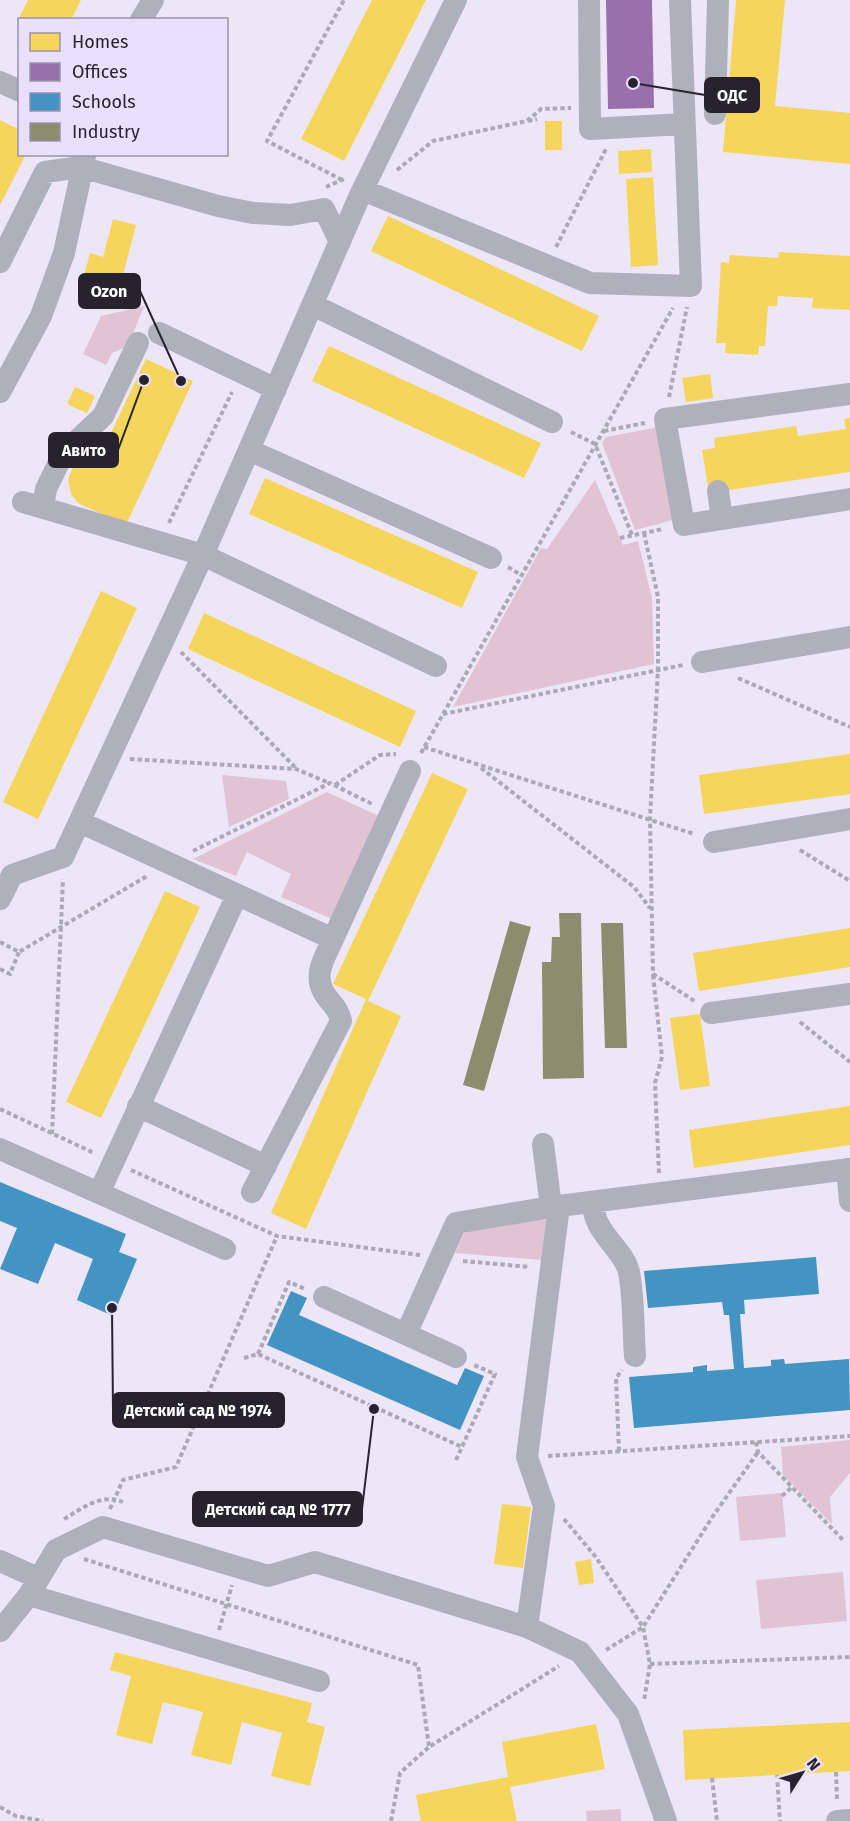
<svg xmlns="http://www.w3.org/2000/svg" width="850" height="1821" font-family="'Fira Sans',sans-serif">
	<rect width="100%" height="100%" fill="#ece6f7"/>
	<path fill="#e1c3d4" d="M144,306L128,346L112,353L106,365L83,354L101,316Z
		M659,427L677,519L635,530L602,443L606,437Z
		M595,480L623,545L638,541L652,598L654,664L453,707L541,548L547,549Z
		M222,775L286,781L289,799L229,827Z
		M327,792L381,817L332,919L281,897L291,874L247,852L236,876L193,859Z
		M546,1219L542,1260L455,1253L463,1235L468,1230Z
		M850,1440V1473L830,1497L832,1524L783,1475L781,1447Z
		M782,1493L786,1537L740,1541L736,1497Z
		M843,1572L847,1621L761,1629L756,1580Z
		M621,1809V1821H587L586,1811Z"/>
	<path fill="#f6d55c" d="M28,0H81L71,20H22L19,18Z
		M372,0H426L344,161L301,139Z
		M736,0H785L775,106L850,113V164L723,152Z
		M0,120L20,130V154H26L0,205Z
		M545,121H562V150H545Z
		M651,149L652,172L619,174L618,151Z
		M653,177L658,265L631,267L626,179Z
		M388,216L599,316L582,351L371,251Z
		M113,219L136,225L121,282L126,283L122,300L97,294L100,280L84,276L90,253L103,257Z
		M779,252L850,256V310L812,308L813,298L778,296L777,306H768L765,346H759L758,355L725,353L726,343H716L721,262L729,263L730,255L778,258Z
		M329,346L541,443L524,478L312,381Z
		M146,359L193,381L126,525L78,503L71,494L68,480L76,458L95,467Z
		M710,374L713,398L686,402L682,378Z
		M75,387L95,396L87,413L67,404Z
		M850,418V472L709,493L702,450L715,448L714,438L796,426L798,436L846,429L844,419Z
		M265,478L478,572L462,608L249,514Z
		M101,591L137,608L38,819L3,802Z
		M204,613L416,711L400,747L188,649Z
		M850,754V794L704,814L699,775Z
		M432,773L468,789L368,1001L401,1016L306,1229L271,1213L366,999L333,984Z
		M165,891L200,907L101,1118L66,1102Z
		M850,928V967L699,991L693,953Z
		M700,1014L710,1086L680,1090L670,1018Z
		M850,1106V1145L694,1168L689,1130Z
		M502,1504L531,1507L523,1568L494,1564Z
		M591,1559L594,1583L579,1585L575,1562Z
		M115,1652L312,1703L307,1722L325,1727L310,1786L271,1776L282,1733L242,1722L231,1765L191,1755L203,1712L163,1702L152,1744L116,1735L131,1676L110,1670Z
		M850,1722V1771L685,1780L683,1730Z
		M596,1724L605,1769L510,1787L517,1821H421L416,1795L508,1777L502,1742Z"/>
	<path fill="#9970ab" d="M606,0H652L654,108L608,109Z"/>
	<path fill="#4393c3" d="M0,1182L126,1234L119,1252L137,1259L113,1316L77,1300L93,1259L55,1243L38,1284L0,1269L17,1228L0,1221Z
		M816,1257L819,1294L744,1300L745,1314H740L744,1368L771,1366V1360L784,1359L785,1364L849,1359L850,1410L634,1428L629,1377L693,1372V1367L707,1365V1371L734,1369L729,1315H724L722,1302L648,1308L644,1271Z
		M291,1291L307,1298L299,1315L457,1385L465,1368L484,1376L460,1430L267,1345Z"/>
	<path fill="#8c8c6e" d="M559,913H581L584,1078L543,1079L542,962H551L552,937H560Z
		M510,921L531,927L484,1091L463,1085Z
		M601,923H623L627,1048H605Z"/>
	<g fill="none" stroke-linecap="round" stroke-linejoin="round">
		<path stroke="#aaaab4" stroke-width="4" stroke-dasharray="4.5 3" stroke-linecap="butt" d="M528,121L537,119
			M397,170L433,141L527,121L541,109L571,108
			M342,180L267,141L344,0
			M326,187L344,179
			M556,247L606,149
			M669,397L687,307
			M604,431L645,423
			M571,432L595,444L632,535
			M169,523L232,392
			M644,533L658,597V669L650,818L653,974L696,1002
			M620,538L663,529
			M508,567L521,575
			M181,652L296,768
			M738,678L850,727
			M443,714L683,665
			M424,747L694,834
			M421,753L673,308
			M130,759L296,769L329,783
			M481,768L634,887L650,908
			M335,785L380,755L396,754
			M800,850L850,881
			M193,851L330,783L372,804
			M0,942L19,952L147,876
			M0,969L10,974L19,952
			M653,975L662,1057L655,1083L659,1173
			M800,1022L850,1062
			M0,1109L94,1153
			M52,1134L63,879
			M131,1170L277,1236L420,1255
			M463,1261L530,1267
			M258,1354L289,1282L305,1289
			M244,1358L258,1354L462,1447
			M756,1442L758,1452L844,1541
			M619,1451L616,1378L622,1370
			M548,1456L850,1436
			M456,1460L495,1374L474,1365
			M782,1496L791,1488
			M110,1509L123,1480L176,1467L277,1236
			M64,1519C83,1508 101,1493 123,1502
			M564,1519L595,1556L643,1627L650,1664L644,1701
			M84,1559L418,1665L429,1747L559,1666
			M219,1630L232,1585
			M606,1650L643,1627L713,1516L758,1452
			M650,1664L850,1657
			M836,1772L837,1801
			M777,1775L780,1821
			M712,1778L717,1821
			M0,1807L16,1816L43,1821
			M391,1821L400,1773L429,1747"/>
		<path stroke="#aeb0bb" stroke-width="22" d="M589,0L590,129L684,124
			M141,20L153,0
			M0,82L20,91
			M715,114L718,0
			M363,190L590,283L691,286L680,0
			M0,262L45,172L81,167L218,206L253,213L290,215L324,209L340,242
			M313,305L552,422
			M159,333L276,389
			M0,392L41,316L64,253L85,156
			M850,394L665,419L684,525L850,499
			M249,450L491,558
			M718,491L722,519
			M23,502L203,555L436,666
			M43,508L46,489L63,454L103,416L138,343
			M702,662L850,637
			M80,822L333,939L410,771
			M714,842L850,819
			M0,899L12,875L63,857L203,555L361,193L456,0
			M711,1013L850,994
			M138,1106L266,1166
			M543,1144L551,1207
			M0,1149L225,1249
			M847,1169L850,1201
			M252,1192L341,1021C338,1007 331,1004 324,993C313,974 325,957 333,939
			M99,1193L237,895
			M593,1202C593,1234 623,1247 629,1272C634,1298 633,1329 635,1356
			M559,1206L527,1457L544,1506L527,1627L580,1652L628,1714L666,1821
			M324,1297L456,1357
			M406,1334L456,1223L551,1207L850,1169
			M0,1561L38,1578
			M29,1595L319,1681
			M0,1631L29,1595L56,1550L103,1527L268,1576L315,1562L527,1627
			M837,1821L850,1820"/>
	</g>
	<path fill="none" stroke="#27232e" stroke-width="2" d="M633 83L705 95M181 381L140 291M144 380L118 450M112 1308L113 1410M374 1409L362 1509"/>
	<g fill="#27232e" stroke="#e9e0fd" stroke-width="2">
		<circle cx="633" cy="83" r="6"/>
		<circle cx="181" cy="381" r="6"/>
		<circle cx="144" cy="380" r="6"/>
		<circle cx="112" cy="1308" r="6"/>
		<circle cx="374" cy="1409" r="6"/>
	</g>
	<g fill="#27232e" stroke="#27232e" stroke-width="2">
		<rect x="705" y="78" width="54" height="34" rx="6"/>
		<rect x="79" y="274" width="61" height="34" rx="6"/>
		<rect x="49" y="433" width="69" height="34" rx="6"/>
		<rect x="113" y="1393" width="171" height="34" rx="6"/>
		<rect x="193" y="1492" width="169" height="34" rx="6"/>
	</g>
	<g font-size="16" text-anchor="middle" font-weight="bold" fill="#fff">
		<text x="732" y="101">ОДС</text>
		<text x="109" y="297">Ozon</text>
		<text x="84" y="456">Авито</text>
		<text x="198" y="1416">Детский сад № 1974</text>
		<text x="278" y="1515">Детский сад № 1777</text>
	</g>
	<rect x="18" y="18" width="210" height="138" fill="#e9e0fd" stroke="#9b94aa" stroke-width="1.5"/>
	<rect x="30" y="33" width="30" height="18" fill="#f6d55c" stroke="#9b94aa" stroke-width="1.5"/>
	<text x="72" y="48" font-size="18" fill="#27232e">Homes</text>
	<rect x="30" y="63" width="30" height="18" fill="#9970ab" stroke="#9b94aa" stroke-width="1.5"/>
	<text x="72" y="78" font-size="18" fill="#27232e">Offices</text>
	<rect x="30" y="93" width="30" height="18" fill="#4393c3" stroke="#9b94aa" stroke-width="1.5"/>
	<text x="72" y="108" font-size="18" fill="#27232e">Schools</text>
	<rect x="30" y="123" width="30" height="18" fill="#8c8c6e" stroke="#9b94aa" stroke-width="1.5"/>
	<text x="72" y="138" font-size="18" fill="#27232e">Industry</text>
	<g transform="translate(802 1773) rotate(53)" stroke="#e9e0fd" stroke-width="4.5" paint-order="stroke">
	<path d="M0-4.5L10 22L0 15L-10 22Z" fill="#27232e"/>
	<text y="-9" font-size="16" font-weight="bold" text-anchor="middle" fill="#27232e">N</text>
	</g>
</svg>
